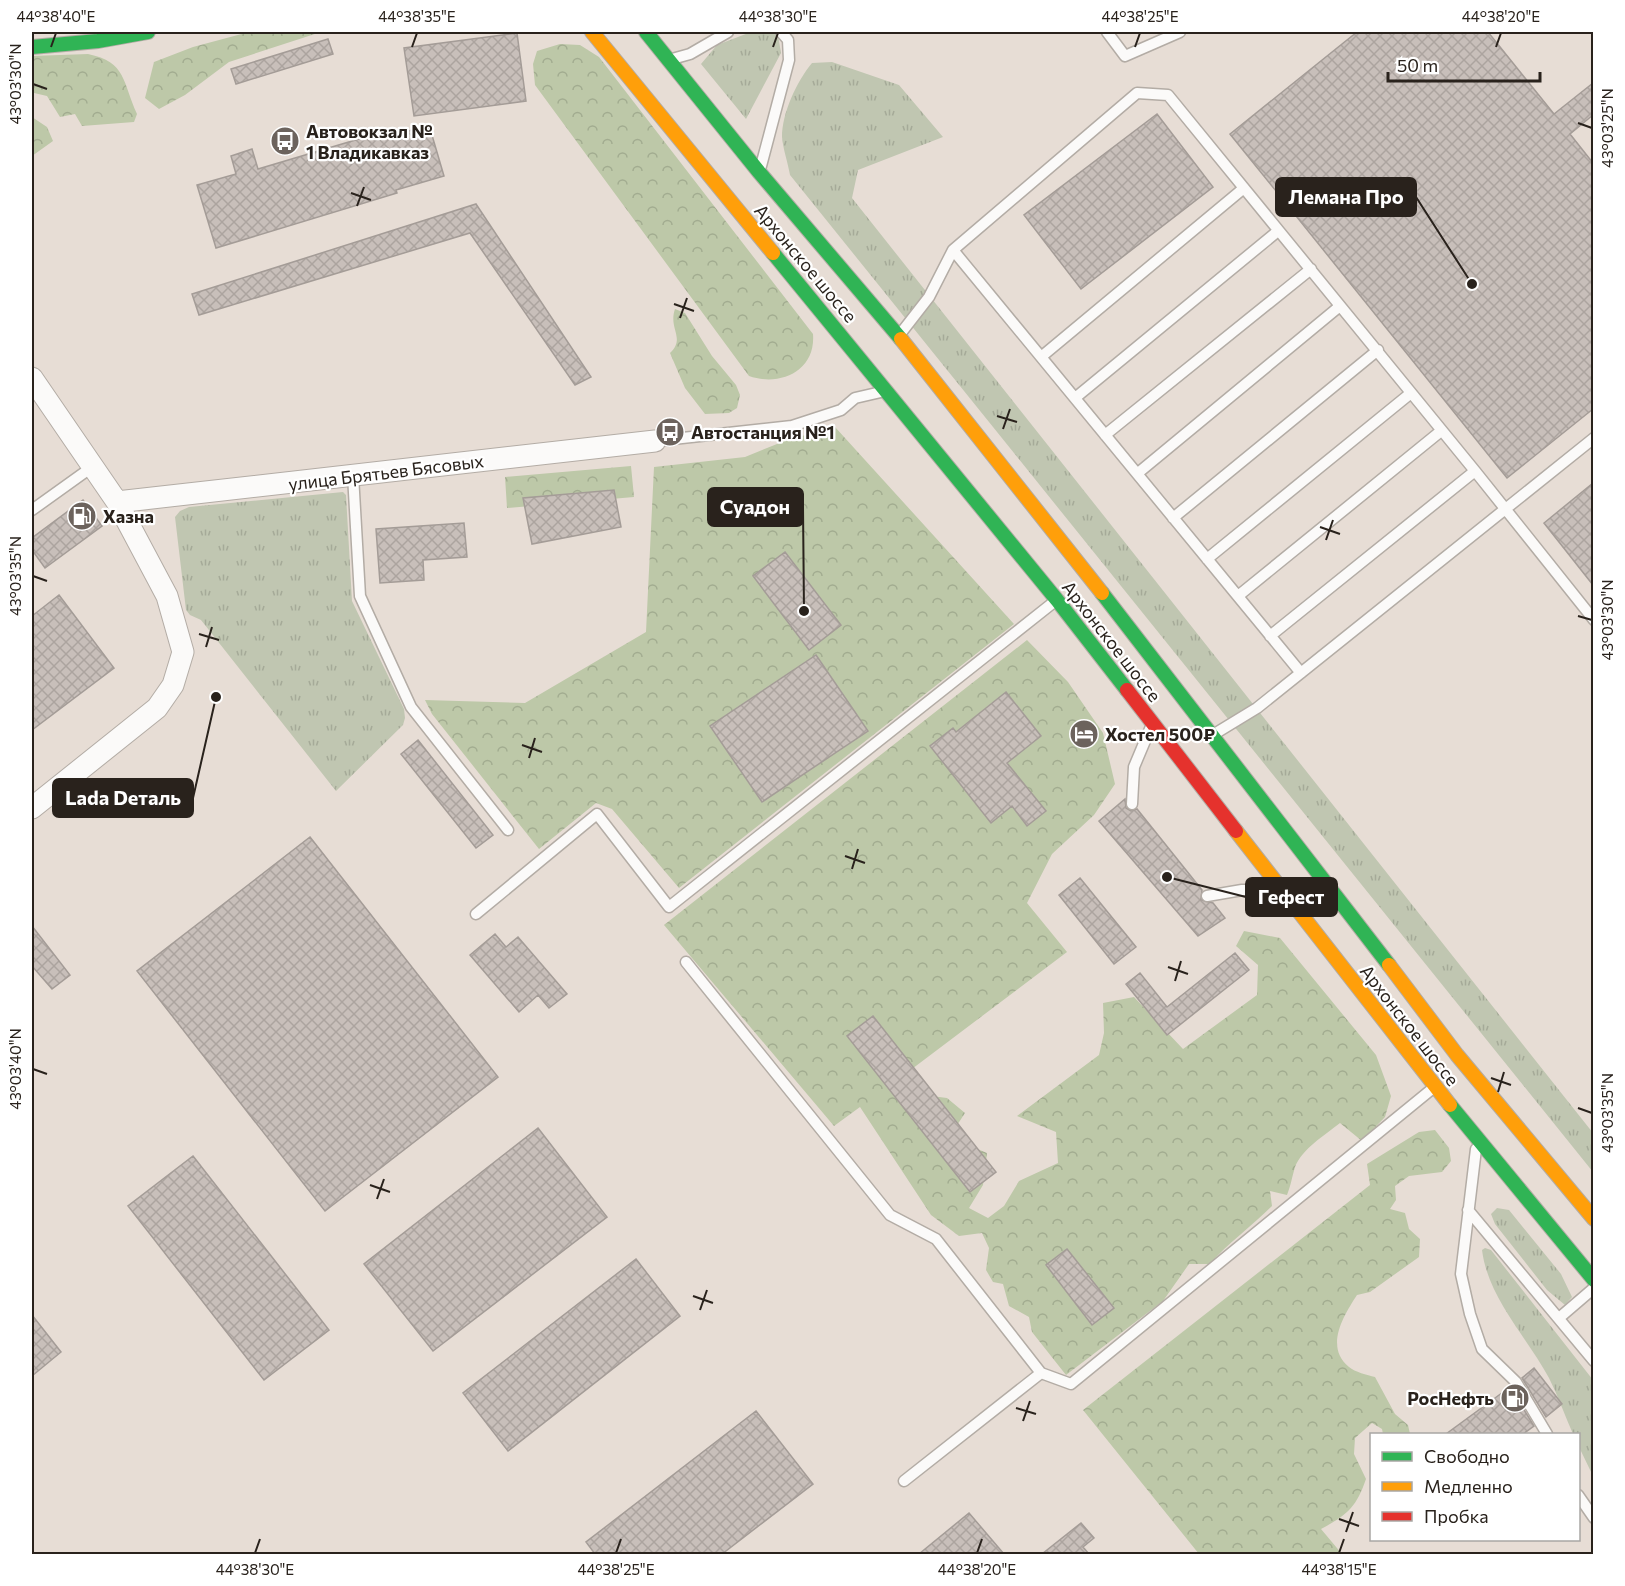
<svg xmlns="http://www.w3.org/2000/svg" width="1625" height="1586" font-family="Commissioner,sans-serif">
	<defs>
		<pattern id="grass-tufts" width="24" height="20" patternUnits="userSpaceOnUse" patternTransform="scale(1.5)"><rect width="24" height="20" fill="#c0c6b1"/><path d="M3 7l-1-3M5 7V3M7 7l1-3M15 17l-1-3M17 17v-4M19 17l1-3" fill="none" stroke="#a5aa98"/></pattern>
		<pattern id="forest-crowns" width="20" height="18" patternUnits="userSpaceOnUse" patternTransform="scale(1.5)"><rect width="20" height="18" fill="#bdc8a8"/><path d="M2 6a3 3 0 1 1 6 0M12 15a3 3 0 1 1 6 0" fill="none" stroke="#a2ac90"/></pattern>
		<pattern id="building-cross-hatch" width="8" height="8" patternUnits="userSpaceOnUse" patternTransform="scale(1.5)"><rect width="8" height="8" fill="#c8bfba"/><path d="M0 0l8 8M0 8l8-8" fill="none" stroke="#aca49f"/></pattern>
	</defs>
	<rect width="100%" height="100%" fill="#e7ddd5"/>
	<path fill="url(#grass-tufts)" d="M751,32H768L778,35L781,53L746,119L701,64L717,45Z
		M832,62L899,85L943,137L858,170L852,198L1593,1133V1172L790,175C788,163 783,149 782,137C782,113 797,81 812,63Z
		M343,492L346,495L352,601L404,709L405,718L403,725L336,791L201,620L190,615L186,610L175,517L180,511L189,507Z
		M1497,1208L1509,1210L1561,1274L1572,1297L1565,1305L1547,1290L1495,1224L1491,1214Z
		M1485,1248L1491,1250L1593,1380V1476L1579,1447L1578,1434H1573C1565,1416 1558,1396 1549,1378C1527,1337 1488,1298 1482,1250Z"/>
	<path fill="url(#forest-crowns)" d="M249,32H321L229,62L185,95L159,109L145,98L154,62L193,47Z
		M560,44L580,45L599,57L813,334C816,371 780,387 749,376L535,85L533,64L537,51Z
		M88,54C127,62 122,82 137,114L134,122L82,126L75,114L60,117L47,96L34,93L32,90V56Z
		M32,117L47,127L53,141L32,156Z
		M675,309L685,313L712,356L736,385L740,395L737,408L729,413L705,414L685,388L670,353C686,338 668,329 675,309Z
		M835,427L1014,624L679,888L612,809L596,803L539,849L432,714L425,700L525,703L646,632L654,467L745,457L787,440Z
		M631,466L634,497L507,508L505,477Z
		M1027,640L1068,682L1103,733L1115,784L1094,815L1052,854L1027,903L1067,952L896,1081L916,1094L947,1098L965,1113L952,1133L956,1140L987,1153L983,1185L969,1208L988,1218L1004,1206L1019,1181L1058,1163L1056,1132L1017,1116L1099,1055L1104,1033L1103,1003L1134,997L1183,1049L1257,995L1258,965L1236,946L1244,931L1280,938L1376,1055L1391,1096L1385,1117L1362,1141L1340,1123C1325,1135 1302,1149 1295,1167C1292,1177 1291,1185 1287,1195L1270,1191L1272,1206C1251,1227 1229,1242 1210,1264H1189L1163,1301L1066,1375L1032,1332L1029,1317L1009,1306L1003,1284L993,1282L986,1270L989,1248L982,1233L959,1236L931,1215L860,1107L834,1126L664,925Z
		M1435,1130L1449,1148L1451,1161L1442,1172L1409,1176L1395,1186L1396,1200L1390,1209L1405,1213L1409,1229L1420,1239L1419,1257L1370,1292L1357,1295C1344,1315 1324,1347 1349,1367C1355,1372 1367,1375 1375,1377L1395,1414L1408,1425L1410,1434H1383L1382,1429L1372,1423L1355,1438L1354,1454L1366,1479C1356,1508 1347,1515 1321,1529L1342,1554H1199L1083,1410L1370,1185L1367,1164L1419,1132Z"/>
	<path fill="url(#building-cross-hatch)" stroke="#a49c97" stroke-width="1.5" d="M1357,32H1488L1554,114L1593,83V115L1570,134L1593,163V409L1507,478L1230,134Z
		M517,33L526,101L414,116L404,48Z
		M328,39L333,54L236,84L231,69Z
		M1157,114L1213,187L1081,289L1024,215Z
		M429,125L444,176L396,190L397,193L216,248L197,185L236,174L231,156L252,149L258,169L379,133L381,139Z
		M476,204L591,377L575,385L470,233L199,315L192,294Z
		M1593,483V585L1544,523Z
		M614,490L621,527L532,544L523,498Z
		M83,500L102,526L45,568L32,550V538Z
		M464,523L467,557L423,560L424,580L380,583L376,529Z
		M785,552L841,625L809,650L753,576Z
		M59,595L114,668L32,730V616Z
		M816,655L868,731L762,802L710,726Z
		M1006,692L1041,736L1007,763L1046,811L1027,826L1012,806L991,823L930,746L953,728L956,732Z
		M418,740L493,835L476,848L401,754Z
		M1125,799L1126,808L1131,811L1137,809L1202,890L1201,900L1213,903L1225,918L1198,936L1099,821Z
		M310,837L498,1077L325,1211L137,971Z
		M1080,878L1136,947L1114,964L1059,895Z
		M32,926L70,975L52,989L32,966Z
		M495,934L506,947L518,937L567,994L549,1008L538,995L519,1012L470,955Z
		M1235,953L1249,970L1167,1035L1126,984L1140,973L1167,1007Z
		M873,1016L996,1172L970,1192L847,1036Z
		M538,1128L607,1217L433,1351L364,1264Z
		M193,1156L329,1330L264,1380L128,1206Z
		M1067,1249L1114,1308L1092,1325L1046,1265Z
		M636,1259L680,1316L508,1451L463,1393Z
		M32,1315L61,1352L32,1376Z
		M1534,1368L1562,1404L1546,1417L1522,1378Z
		M1510,1387L1534,1426L1523,1434H1446Z
		M756,1411L813,1484L722,1554H595L586,1542Z
		M969,1513L1004,1554H919Z
		M1081,1523L1094,1538L1083,1547L1089,1554H1042Z"/>
	<g fill="none" stroke-linecap="round" stroke-linejoin="round">
		<g stroke="#b3aca5" stroke-width="13">
			<path id="lane" d="M1107,32L1125,56L1180,32
				M672,59L690,54L728,32
				M761,166L789,60L788,40L781,32
				M953,250L1301,673
				M901,333L929,297L953,250L1137,93L1168,95L1475,471L1594,620
				M1041,357L1244,188
				M1075,398L1278,231
				M1105,435L1311,269
				M655,441L792,426L841,410L855,398L881,392
				M1138,473L1340,306
				M353,475L360,596L411,707L508,830
				M32,510L92,467
				M1173,518L1378,350
				M1207,559L1411,393
				M1238,596L1441,431
				M1270,636L1475,471
				M1216,733L1257,708L1594,438
				M1132,804L1134,767L1150,729
				M1207,896L1242,890H1276
				M476,914L597,814L669,907L1054,602
				M686,962L890,1215L936,1239L1041,1373
				M1476,1149L1461,1274L1470,1314L1482,1349L1516,1382L1547,1434
				M1468,1210L1594,1361
				M1559,1318L1594,1288
				M904,1481L1041,1373L1071,1384L1432,1089
				M1578,1495L1594,1518"/>
		</g>
		<g stroke="#b3aca5" stroke-width="23">
			<path id="street" d="M32,378L117,502L167,596L183,652L173,685L157,708L32,808
				M117,502L655,441"/>
		</g>
		<g stroke="#b3aca5" stroke-width="16">
			<path id="fast" d="M646,32L759,172L901,339
				M32,47L98,41L148,32
				M773,253L1057,600L1127,690
				M1102,593L1389,965
				M1450,1105L1594,1280"/>
		</g>
		<g stroke="#b3aca5" stroke-width="16">
			<path id="slow" d="M592,32L773,253
				M901,339L1102,593
				M1236,831L1450,1105
				M1389,965L1457,1055L1594,1219"/>
		</g>
		<g stroke="#b3aca5" stroke-width="16">
			<path id="jam" d="M1127,690L1236,831"/>
		</g>
		<use href="#lane" stroke="#fbfaf9" stroke-width="10"/>
		<use href="#street" stroke="#fbfaf9" stroke-width="21"/>
		<use href="#fast" stroke="#30b455" stroke-width="14"/>
		<use href="#slow" stroke="#ff9f0a" stroke-width="14"/>
		<use href="#jam" stroke="#e5322d" stroke-width="14"/>
	</g>
	<path fill="none" stroke="#29221c" stroke-width="2" d="M51,47L56,33M412,47L417,33M773,47L778,33M1135,47L1140,33M1496,47L1501,33M33,84L47,89M1578,123L1592,128M351,193L371,200M357,206L364,187M674,304L694,311M680,318L687,298M997,416L1017,422M1003,429L1010,409M1320,527L1340,534M1326,540L1333,520M33,576L47,581M1578,616L1592,620M199,634L219,640M206,647L212,627M522,745L542,752M529,758L535,738M845,856L865,863M852,869L858,849M1168,967L1188,974M1175,981L1181,961M33,1069L47,1074M1491,1078L1511,1085M1498,1092L1504,1072M1578,1108L1592,1113M370,1185L390,1192M377,1199L384,1179M693,1296L713,1303M700,1310L707,1290M1016,1408L1036,1414M1023,1421L1030,1401M1339,1519L1359,1526M1346,1532L1353,1512M255,1553L260,1539M616,1553L621,1539M977,1553L982,1539M1339,1553L1344,1539"/>
	<defs>
		<g id="bus-disc" transform="scale(1.5)"><circle r="9.5" fill="#6c635d" stroke="#fff"/><path d="M-5-6H5V4H4V6H2V4H-2V6H-4V4H-5ZM-3.5-4V0h7V-4ZM-3.5 1.2v1.5H-2V1.2ZM2 1.2v1.5H3.5V1.2Z" fill="#fff"/></g>
		<g id="fuel-disc" transform="scale(1.5)"><circle r="9.5" fill="#6c635d" stroke="#fff"/><path d="M-5.5-6h7V0h2V4h1.3V-2.5L3-4.5l.8-.8L6-3V5H2.5V1h-1V6h-7ZM-4.2-4.7v3.2H.2V-4.7Z" fill="#fff"/></g>
		<g id="hotel-disc" transform="scale(1.5)"><circle r="9.5" fill="#6c635d" stroke="#fff"/><path d="M-6-4.5h1.5V1H6V5H4.5V3h-9V5H-6ZM-4 0a1.8 1.8 0 1 1 3.6 0ZM.5 0V-2.5h3Q6-2.5 6 0Z" fill="#fff"/></g>
	</defs>
	<g fill-rule="evenodd">
		<use href="#bus-disc" x="285" y="141"/>
		<use href="#bus-disc" x="670" y="432"/>
		<use href="#fuel-disc" x="82" y="516"/>
		<use href="#hotel-disc" x="1084" y="734"/>
		<use href="#fuel-disc" x="1515" y="1398"/>
	</g>
	<g text-anchor="middle" dominant-baseline="central" stroke-width="4.5" stroke-linejoin="round" paint-order="stroke">
		<g font-size="18" font-weight="bold" fill="#29221c" stroke="#fff" text-anchor="start">
			<text x="306" y="131">Автовокзал №<tspan x="306" dy="21">1 Владикавказ</tspan></text>
			<text x="691" y="432">Автостанция №1</text>
			<text x="103" y="516">Хазна</text>
			<text x="1105" y="734">Хостел 500₽</text>
			<text x="1494" y="1398" text-anchor="end">РосНефть</text>
		</g>
		<g font-size="18" fill="#29221c" stroke="#fff">
			<text transform="translate(806 263) rotate(50)">Архонское шоссе</text>
			<text transform="translate(386 472) rotate(-7)">улица Брятьев Бясовых</text>
			<text transform="translate(1112 641) rotate(52)">Архонское шоссе</text>
			<text transform="translate(1410 1025) rotate(52)">Архонское шоссе</text>
		</g>
	</g>
	<path fill="none" stroke="#29221c" stroke-width="2" d="M1472 284L1416 197M804 611L803 507M216 697L193 798M1167 877L1246 897"/>
	<g fill="#29221c" stroke="#fff" stroke-width="2">
		<circle cx="1472" cy="284" r="6"/>
		<circle cx="804" cy="611" r="6"/>
		<circle cx="216" cy="697" r="6"/>
		<circle cx="1167" cy="877" r="6"/>
	</g>
	<g fill="#29221c" stroke="#29221c" stroke-width="2">
		<rect x="1276" y="178" width="140" height="38" rx="6"/>
		<rect x="708" y="488" width="95" height="38" rx="6"/>
		<rect x="53" y="779" width="140" height="38" rx="6"/>
		<rect x="1246" y="878" width="91" height="38" rx="6"/>
	</g>
	<g font-size="20" text-anchor="middle" font-weight="bold" fill="#fff">
		<text x="1346" y="204">Лемана Про</text>
		<text x="755" y="514">Суадон</text>
		<text x="123" y="805">Lada Dеталь</text>
		<text x="1291" y="904">Гефест</text>
	</g>
	<rect width="1625" height="1586" fill="none" stroke="#ffffff" stroke-width="66"/>
	<rect x="1370" y="1433" width="210" height="108" fill="#ffffff" stroke="#a9a7a4" stroke-width="1.5"/>
	<rect x="1382" y="1452" width="30" height="9" fill="#30b455" stroke="#a9a7a4" stroke-width="1.5"/>
	<text x="1424" y="1463" font-size="18" fill="#29221c">Свободно</text>
	<rect x="1382" y="1482" width="30" height="9" fill="#ff9f0a" stroke="#a9a7a4" stroke-width="1.5"/>
	<text x="1424" y="1493" font-size="18" fill="#29221c">Медленно</text>
	<rect x="1382" y="1512" width="30" height="9" fill="#e5322d" stroke="#a9a7a4" stroke-width="1.5"/>
	<text x="1424" y="1523" font-size="18" fill="#29221c">Пробка</text>
	<path d="M1388 72v9h152v-9" fill="none" stroke="#29221c" stroke-width="3"/>
	<text x="1397" y="72" font-size="18" fill="#29221c" stroke="#ffffff" stroke-width="4.5" paint-order="stroke">50 m</text>
	<rect x="33" y="33" width="1559" height="1520" fill="none" stroke="#29221c" stroke-width="2"/>
	<g font-size="15" text-anchor="middle" fill="#29221c">
		<text x="56" y="22">44°38'40"E</text>
		<text x="417" y="22">44°38'35"E</text>
		<text x="778" y="22">44°38'30"E</text>
		<text x="1140" y="22">44°38'25"E</text>
		<text x="1501" y="22">44°38'20"E</text>
		<text transform="translate(16 84) rotate(-90)" y="5">43°03'30"N</text>
		<text transform="translate(1608 128) rotate(-90)" y="5">43°03'25"N</text>
		<text transform="translate(16 576) rotate(-90)" y="5">43°03'35"N</text>
		<text transform="translate(1608 620) rotate(-90)" y="5">43°03'30"N</text>
		<text transform="translate(16 1069) rotate(-90)" y="5">43°03'40"N</text>
		<text transform="translate(1608 1113) rotate(-90)" y="5">43°03'35"N</text>
		<text x="255" y="1575">44°38'30"E</text>
		<text x="616" y="1575">44°38'25"E</text>
		<text x="977" y="1575">44°38'20"E</text>
		<text x="1339" y="1575">44°38'15"E</text>
	</g>
</svg>
